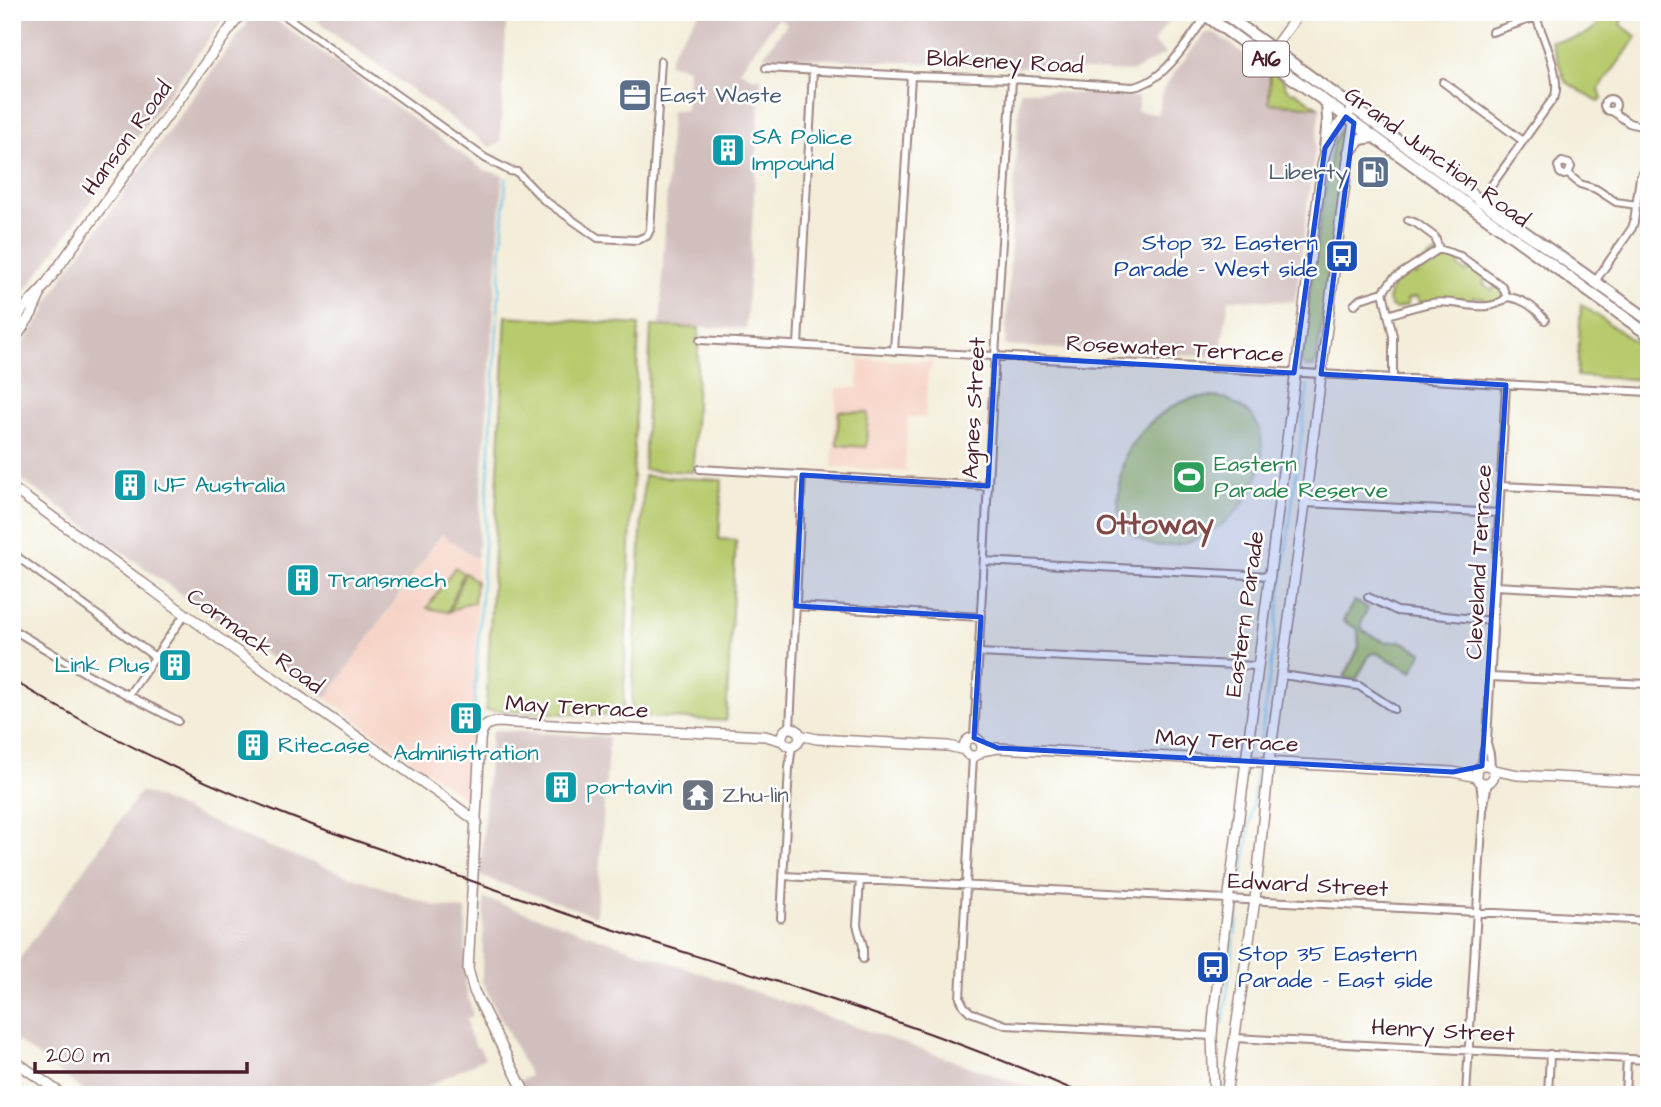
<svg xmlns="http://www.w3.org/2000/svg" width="1661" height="1107" font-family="'Architects Daughter',sans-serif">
	<rect width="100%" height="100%" fill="#fff"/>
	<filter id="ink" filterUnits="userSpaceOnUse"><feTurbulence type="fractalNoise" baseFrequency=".0143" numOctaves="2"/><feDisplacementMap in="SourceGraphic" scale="14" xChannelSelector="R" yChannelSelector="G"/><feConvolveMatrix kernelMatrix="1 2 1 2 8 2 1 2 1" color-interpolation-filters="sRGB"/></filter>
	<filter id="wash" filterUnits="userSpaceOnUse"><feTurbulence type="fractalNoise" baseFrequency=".00686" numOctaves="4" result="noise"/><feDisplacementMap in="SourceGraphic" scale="28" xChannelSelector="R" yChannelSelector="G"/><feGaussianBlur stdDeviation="1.57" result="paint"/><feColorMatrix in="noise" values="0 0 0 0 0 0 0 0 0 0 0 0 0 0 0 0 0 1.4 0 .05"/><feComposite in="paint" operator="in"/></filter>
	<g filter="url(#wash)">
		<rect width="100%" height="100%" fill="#f3edd9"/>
		<path fill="#f6d2c4" d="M859,359L934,362L928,374L925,418L908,417L905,472L832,467L837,388H858Z
			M443,534L477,559L474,805L326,698Z"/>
		<path fill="#d1bfbe" d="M12,12H228L14,307L12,306Z
			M255,12H265L484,170L503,175L477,559L442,534L326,698L12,473V360L47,309L45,307L67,271Z
			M305,12H507L500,143L490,147Z
			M700,12H1175L1153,43L1166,53L1132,72L763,56L787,24L778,18L740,70L751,77H761L746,329L660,325L671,110H686L688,68L668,63L673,49Z
			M1211,32L1216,34L1269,71V103L1319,107L1320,111L1295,302L1229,299L1220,357L1005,346L1020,90L1137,97L1139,100L1137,111L1158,114L1164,87L1203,35Z
			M495,730L609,737L596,916L480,876L491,734Z
			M141,791L269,847L435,906L466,910L465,982L468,997L473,1015L466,1020L469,1027L467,1028L476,1047H479L485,1058L410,1095H89L12,1037V969Z
			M484,898L946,1058L1049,1095H491L530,1076L482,981Z"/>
		<path fill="#b7cb6e" stroke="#80754c" stroke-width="2" d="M1609,12L1623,18L1620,24L1637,37L1599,89L1602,98L1598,102L1565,81L1551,41C1582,39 1589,37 1609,12Z
			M1270,71L1283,80L1286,88L1292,93L1294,91L1318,107L1269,103Z
			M1342,128L1345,131V143L1317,360L1313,367H1305L1301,362C1309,301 1315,239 1327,179C1331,161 1330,142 1342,128Z
			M1442,254L1461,260L1458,266L1466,272L1470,267L1486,279L1483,284L1492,290L1495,286L1500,289L1503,296C1499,303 1491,303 1483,304V298L1473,297L1471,303L1440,299L1419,303L1417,297L1407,299L1408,305L1395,309L1391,307L1388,300L1393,284L1411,271L1415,275L1423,269L1420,264L1433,255Z
			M1581,304L1649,352V380L1577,376Z
			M506,316L639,325L623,716L486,710Z
			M651,326L699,328L693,472L644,470Z
			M1200,397C1209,397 1218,396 1227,399C1231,401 1236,405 1240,407C1244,410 1250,413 1253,417C1269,440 1262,477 1247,498C1229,525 1194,547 1161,546C1147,546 1129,536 1122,522C1114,505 1120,466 1129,449C1138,431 1162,411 1180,403C1186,400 1193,398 1200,397Z
			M839,411L868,413L866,447L837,445Z
			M644,476L722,480L719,539L736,540L726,721L631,716Z
			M455,567L463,573L448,612L427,608Z
			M465,573L476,581L474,603H467L449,612Z
			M1354,601L1368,608L1361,622L1363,631L1385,642L1401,641L1422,652L1412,672L1377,653L1370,654L1356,680L1344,678L1359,647L1358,629L1343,621Z"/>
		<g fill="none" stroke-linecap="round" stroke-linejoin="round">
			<path stroke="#6ec3ea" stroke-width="2" d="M1259,754L1308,385
				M470,781L506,178
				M1241,892L1257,769
				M1223,1024L1239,906
				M448,1095L454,1092"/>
		</g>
	</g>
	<g filter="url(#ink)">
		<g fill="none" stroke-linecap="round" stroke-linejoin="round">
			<g stroke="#9e8682" stroke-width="10">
				<path id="street" d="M280,12L485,158L510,171L517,172L544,200L598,238L637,240L647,236L650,230L661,61
					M1492,32L1536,17
					M1649,39V45
					M766,68L911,76L1012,79L1133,87C1165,82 1189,39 1207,15
					M1443,82L1523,141
					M1604 105a6 6 0 1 1 12 0a6 6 0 1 1-12 0Z
					M1612,111L1629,123L1640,126L1649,131
					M1568,174L1571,167L1569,164L1562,162L1558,166L1560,173L1564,175L1568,174L1580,184L1596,189L1616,202L1637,205
					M1479,203L1555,96C1561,75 1542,34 1534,12
					M1408,220L1416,223L1435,237L1439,249L1460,256L1502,286L1507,297
					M1594,283L1632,228L1634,222L1640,177L1649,160
					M1507,297C1524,299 1534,307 1545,320
					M1354,305L1360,299L1383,292
					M1388,315C1402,311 1417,305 1432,303C1457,298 1487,317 1507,297
					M700,340L1649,392
					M798,345L813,71
					M894,351L911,76
					M1393,378V336L1383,292L1393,279L1439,249
					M700,469L988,486
					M1500,486L1649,493
					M1305,503L1499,513
					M12,553L155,657
					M984,561L1269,576
					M1495,586L1649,594
					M1368,597L1397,611L1493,621
					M796,606L981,617
					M12,629L85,673L178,721
					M979,653L1256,666
					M1282,675L1359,686L1394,709
					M1490,677L1649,684
					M128,696L185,614
					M790,728L802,475
					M974,738L995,356L1012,79
					M1487,743L1490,754L1491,767
					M973,756L960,998L964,1006L970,1012L1006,1025L1212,1036
					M1482,766L1483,753L1487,741L1506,385
					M1480,781L1483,808
					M784,876L1649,921
					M860,880L857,925L863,946V959
					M781,918L789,768L792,746
					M1235,1038L1649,1060
					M1466,1095L1483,810L1488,783
					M1548,1095L1550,1054
					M1625,1095L1627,1059"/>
			</g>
			<g stroke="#9e8682" stroke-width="12">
				<path id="secondary" d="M1273,49L1300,12
					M12,325L22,310L44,287L242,12
					M12,344L32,313L40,295
					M12,488C105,554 196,623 289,689C351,734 416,775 477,822
					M782 737a9 9 0 1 1 18 0a9 9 0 1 1-18 0Z
					M799,735L817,739L948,746L965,750
					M964 747a9 9 0 1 1 18 0a9 9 0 1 1-18 0Z
					M981,751L998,748L1453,772L1477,777
					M1476 774a9 9 0 1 1 18 0a9 9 0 1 1-18 0Z
					M1493,770L1518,775L1649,782
					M12,1059L63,1095
					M526,1095L474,991L468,969L480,741C481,729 485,723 497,722L765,736L783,741
					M1214,1095L1212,1036L1214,1012C1248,730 1285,448 1322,166C1326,146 1333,127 1349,114
					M1226,1095L1255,900L1269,763L1305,503L1349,152L1354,123"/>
			</g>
			<g stroke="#9e8682" stroke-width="14">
				<path id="highway" d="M1201,12L1649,335
					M1222,12L1481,201L1649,320
					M1325,148L1328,120L1327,103
					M1349,152L1360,139L1374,137"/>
			</g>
			<use href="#street" stroke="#fff" stroke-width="6"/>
			<use href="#secondary" stroke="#fff" stroke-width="9"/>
			<use href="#highway" stroke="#fff" stroke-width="10"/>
			<path stroke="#4a1f2b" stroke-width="2" d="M12,680C95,730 181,774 271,809C319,829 369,845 418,862C484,885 549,909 615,930C773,981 933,1028 1085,1095"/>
		</g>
	</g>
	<path fill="#1d4ed8" fill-opacity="0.2" stroke="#1d4ed8" stroke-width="5" stroke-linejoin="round" d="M1346,117L1354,123L1321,374L1506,385L1482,766L1453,772L998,748L974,738L981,617L796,606L802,475L988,486L995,356L1294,373L1325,148Z"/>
	<defs>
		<g id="office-square" transform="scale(1.75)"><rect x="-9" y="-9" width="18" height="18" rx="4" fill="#5c6f8a" stroke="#fff"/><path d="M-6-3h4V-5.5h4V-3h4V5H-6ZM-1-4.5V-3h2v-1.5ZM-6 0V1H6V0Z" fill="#fff"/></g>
		<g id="building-square" transform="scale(1.75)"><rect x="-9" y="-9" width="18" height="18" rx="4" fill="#0f9aa8" stroke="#fff"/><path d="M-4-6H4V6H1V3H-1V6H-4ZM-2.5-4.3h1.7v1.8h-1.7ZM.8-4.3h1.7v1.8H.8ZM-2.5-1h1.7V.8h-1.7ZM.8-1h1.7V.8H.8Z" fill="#fff"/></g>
		<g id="fuel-square" transform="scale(1.75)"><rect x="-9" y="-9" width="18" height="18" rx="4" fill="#5c6f8a" stroke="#fff"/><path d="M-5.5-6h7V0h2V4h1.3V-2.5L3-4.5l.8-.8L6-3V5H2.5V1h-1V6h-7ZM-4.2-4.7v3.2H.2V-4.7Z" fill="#fff"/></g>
		<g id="bus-square" transform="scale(1.75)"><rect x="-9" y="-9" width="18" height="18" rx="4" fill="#1a4fb4" stroke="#fff"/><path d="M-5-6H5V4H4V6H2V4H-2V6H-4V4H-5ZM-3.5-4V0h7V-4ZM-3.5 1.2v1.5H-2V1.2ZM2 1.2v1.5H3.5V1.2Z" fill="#fff"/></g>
		<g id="stadium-square" transform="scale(1.75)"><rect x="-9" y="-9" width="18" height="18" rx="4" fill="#2e9e5b" stroke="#fff"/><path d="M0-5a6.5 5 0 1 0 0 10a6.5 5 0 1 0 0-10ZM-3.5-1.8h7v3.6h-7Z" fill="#fff"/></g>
		<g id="temple-square" transform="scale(1.75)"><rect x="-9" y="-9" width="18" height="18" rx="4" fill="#6b7280" stroke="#fff"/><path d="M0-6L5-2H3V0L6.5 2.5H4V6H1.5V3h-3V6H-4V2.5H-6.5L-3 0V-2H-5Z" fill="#fff"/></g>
	</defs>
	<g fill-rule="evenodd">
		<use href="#office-square" x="635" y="95"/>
		<use href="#building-square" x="728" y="150"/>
		<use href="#fuel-square" x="1373" y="172"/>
		<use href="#bus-square" x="1342" y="256"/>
		<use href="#stadium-square" x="1189" y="477"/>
		<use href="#building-square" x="130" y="485"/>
		<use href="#building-square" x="303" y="580"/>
		<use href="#building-square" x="175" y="665"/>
		<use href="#building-square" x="466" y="718"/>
		<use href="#building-square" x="253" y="745"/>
		<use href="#building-square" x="561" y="787"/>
		<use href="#temple-square" x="698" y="795"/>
		<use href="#bus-square" x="1213" y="967"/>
	</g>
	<g text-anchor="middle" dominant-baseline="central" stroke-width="5" stroke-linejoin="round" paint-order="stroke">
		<rect fill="#fff" stroke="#80626b" stroke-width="2" x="1243" y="41.5" width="46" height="35" rx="5"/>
		<g font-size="21" font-weight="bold" fill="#4a1f2b">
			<text x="1266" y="59">A16</text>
		</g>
		<g font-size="23" fill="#4a1f2b" stroke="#fff">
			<text transform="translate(1005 62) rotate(3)">Blakeney Road</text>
			<text transform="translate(127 138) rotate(-54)">Hanson Road</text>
			<text transform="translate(1437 157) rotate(36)">Grand Junction Road</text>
			<text transform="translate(1175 349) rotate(3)">Rosewater Terrace</text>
			<text transform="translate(974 408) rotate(-87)">Agnes Street</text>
			<text transform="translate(1479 562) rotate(-87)">Cleveland Terrace</text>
			<text transform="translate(1245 614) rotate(-82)">Eastern Parade</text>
			<text transform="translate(255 641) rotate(36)">Cormack Road</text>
			<text transform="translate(577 707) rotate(3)">May Terrace</text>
			<text transform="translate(1227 741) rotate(3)">May Terrace</text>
			<text transform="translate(1308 885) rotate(3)">Edward Street</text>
			<text transform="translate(1443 1031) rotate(3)">Henry Street</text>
		</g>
		<g font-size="23" fill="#4e5e75" stroke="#fff" text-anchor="start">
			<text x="660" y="95">East Waste</text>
			<text x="1348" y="172" text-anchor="end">Liberty</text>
		</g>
		<g font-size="23" fill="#0d838f" stroke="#fff" text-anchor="start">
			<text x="752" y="137">SA Police<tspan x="752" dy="26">Impound</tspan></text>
			<text x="154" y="485">IJF Australia</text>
			<text x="328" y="580">Transmech</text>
			<text x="150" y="665" text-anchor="end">Link Plus</text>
			<text x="278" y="745">Ritecase</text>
			<text x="466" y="753" text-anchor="middle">Administration</text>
			<text x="586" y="787">portavin</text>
		</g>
		<g font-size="23" fill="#164399" stroke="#fff" text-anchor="end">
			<text x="1318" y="243">Stop 32 Eastern<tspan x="1318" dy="26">Parade - West side</tspan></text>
			<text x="1238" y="954" text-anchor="start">Stop 35 Eastern<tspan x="1238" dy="26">Parade - East side</tspan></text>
		</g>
		<g font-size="23" fill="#27864d" stroke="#fff" text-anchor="start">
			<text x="1214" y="464">Eastern<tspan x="1214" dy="26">Parade Reserve</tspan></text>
		</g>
		<g font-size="23" fill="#5b616d" stroke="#fff" text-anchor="start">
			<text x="722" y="795">Zhu-lin</text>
		</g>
		<g font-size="30" font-weight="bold" fill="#814848" stroke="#fff">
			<text x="1155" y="525">Ottoway</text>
		</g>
	</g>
	<rect width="1661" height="1107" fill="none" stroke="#fff" stroke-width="42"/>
	<path d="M35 1062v10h212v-10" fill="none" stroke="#4a1f2b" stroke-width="3.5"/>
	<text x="46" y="1062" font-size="21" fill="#4a1f2b" stroke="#ffffff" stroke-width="5" paint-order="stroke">200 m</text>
</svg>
